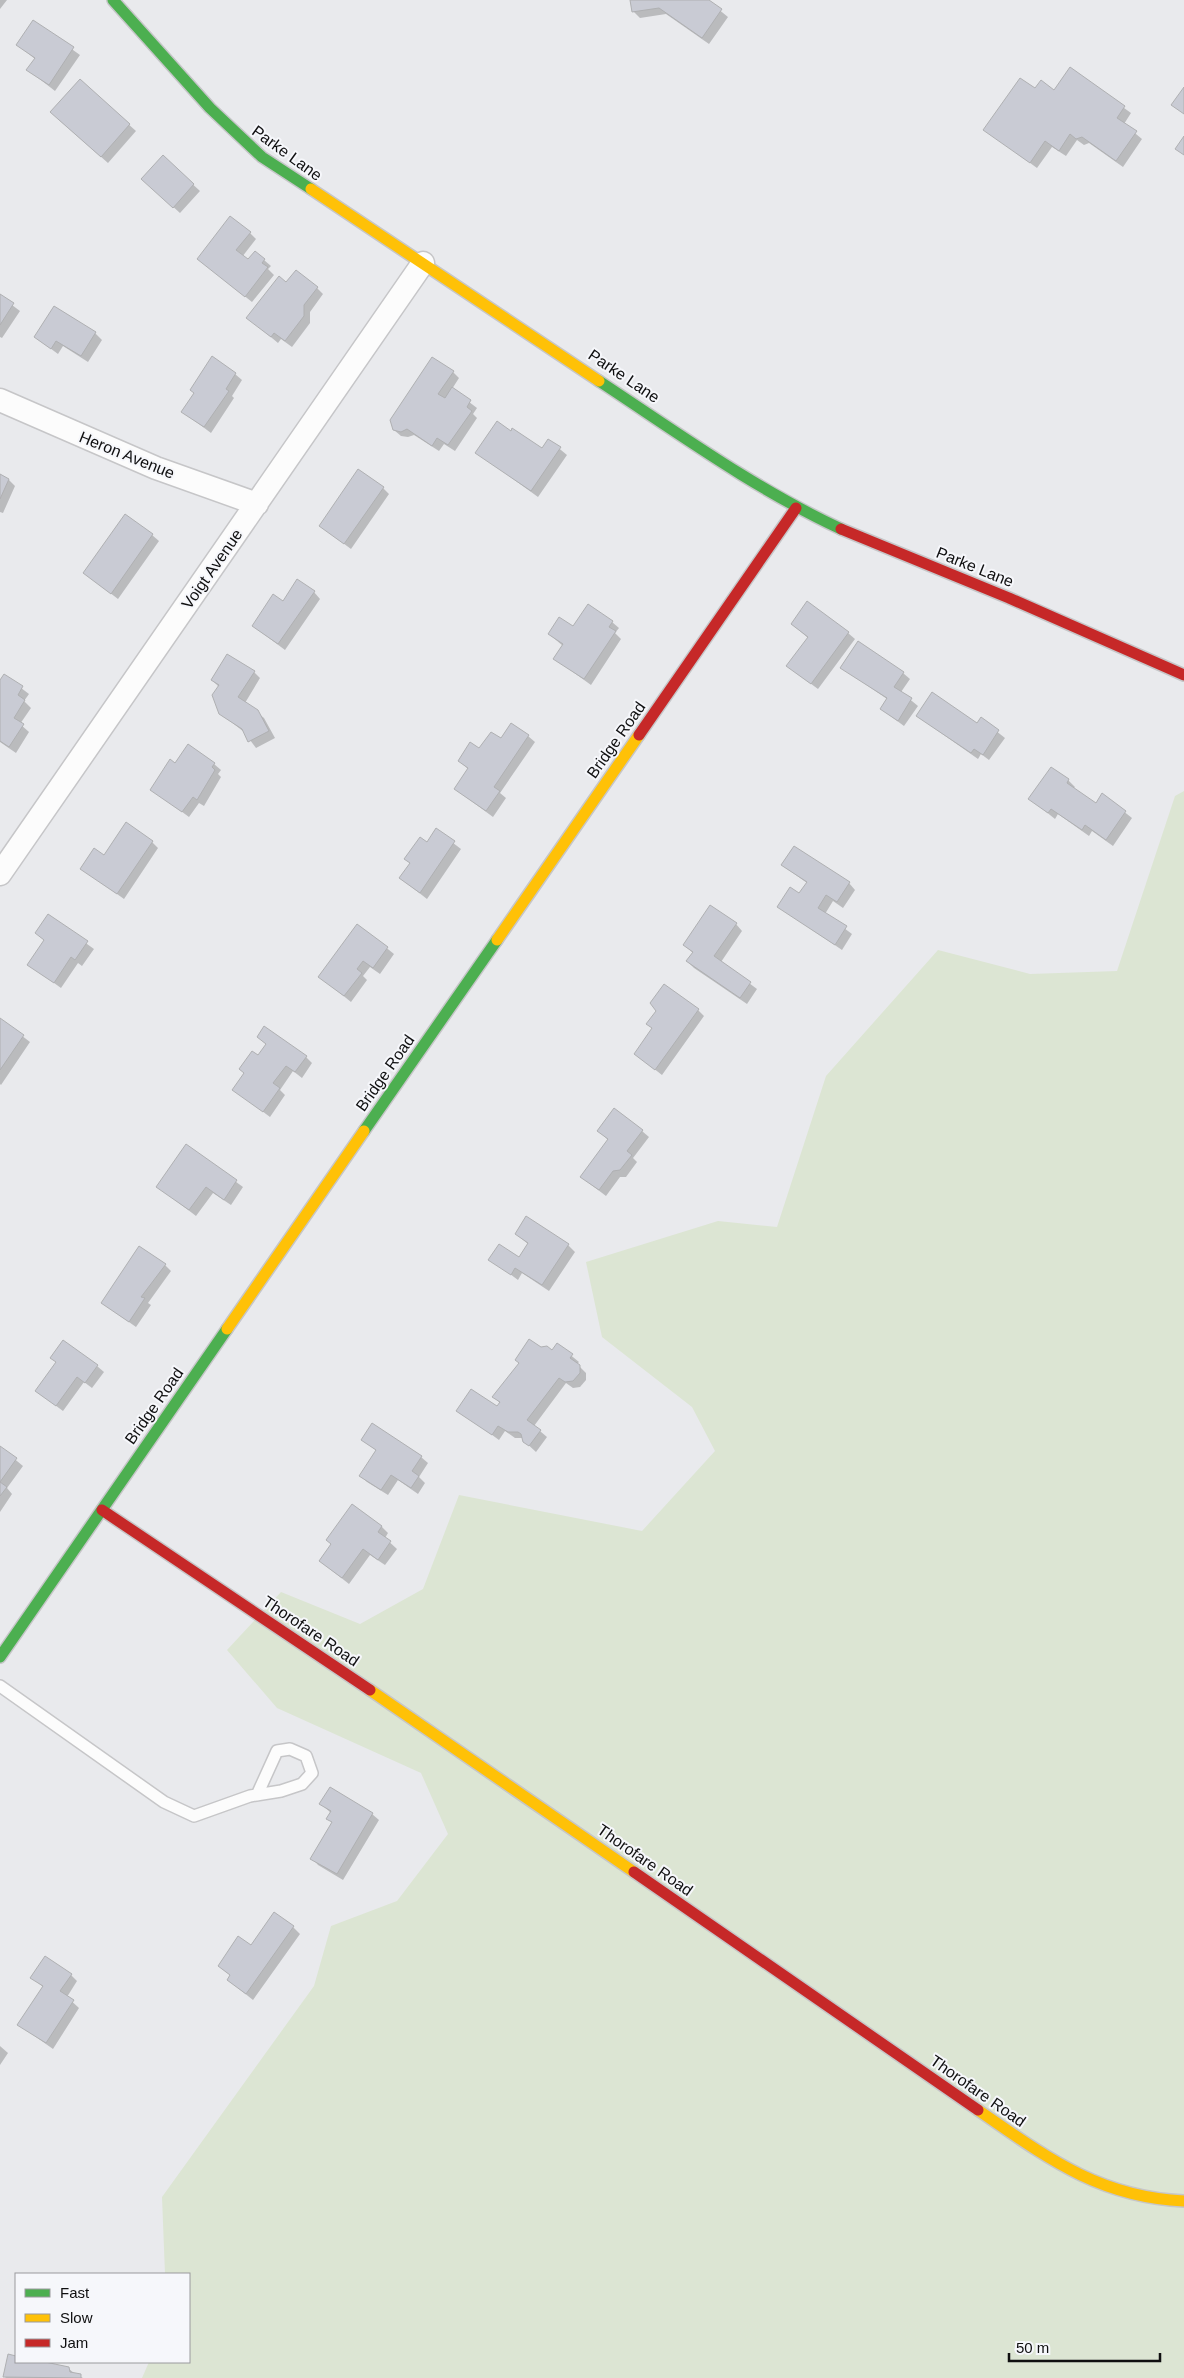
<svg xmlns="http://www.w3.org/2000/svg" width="1184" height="2378" font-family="Helvetica,sans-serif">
	<rect width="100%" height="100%" fill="#e9eaed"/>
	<path fill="#dce5d3" d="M1184,791V2378H142L149,2362H189V2274H165L162,2197L314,1986L331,1926L397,1901L448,1834L421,1773L277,1708L227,1650L281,1592L360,1624L423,1589L459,1495L642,1531L715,1451L692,1407L602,1337L586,1262L718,1221L777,1227L826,1076L938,950L1030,974L1117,971L1175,796Z"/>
	<path fill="#0003" d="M0,0H7L0,9Z
		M631,0H707L728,17L709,44L666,14L640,18L633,11Z
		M34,22L80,55L55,91L28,70L35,59L18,45Z
		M1070,69L1131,113L1124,124L1142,139L1123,167L1089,143L1084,145L1077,140L1066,156L1052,147L1037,168L985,130L1036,90L1055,92Z
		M80,81L136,131L108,163L58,119Z
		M163,157L200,191L180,213L149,185Z
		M250,233L256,239L242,257L248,261L264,260L271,266L268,269L274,275L252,302L198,259Z
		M286,284L317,288L323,294L310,312V323L292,347L281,339L278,343L248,318Z
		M0,296L20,311L2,338L0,337Z
		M54,307L95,333L102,340L88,362L63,346L58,354L35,337Z
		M453,372L459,378L452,389L477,408L473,414L477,418L455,451L444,444L439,451L414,435L408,437L401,436L394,430Z
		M235,374L242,380L232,396L234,398L211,433L183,412Z
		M549,440L567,455L538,497L477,453L542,450Z
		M0,476L9,480L15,486L3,513L0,512Z
		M383,488L389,494L351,549L320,526Z
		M152,535L159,541L118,599L84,573Z
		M314,592L320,599L285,650L253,626L283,603Z
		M612,622L619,628L615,633L621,639L591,685L555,659L563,646L549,634Z
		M792,624L848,633L855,639L818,689L795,672L808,638Z
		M842,668L903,673L910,679L901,692L918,706L904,726L881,709L887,699Z
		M254,672L260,678L245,703L264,718L275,738L256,748L244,732L220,713L219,687L212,680Z
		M4,675L29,694L24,701L31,708L20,724L29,732L16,753L0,742V682Z
		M917,716L977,724L981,719L1005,738L989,760L981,754L978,759Z
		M528,736L535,742L500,793L506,798L493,817L455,789L468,769L459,761L501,740Z
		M188,746L214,764L221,770L218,774L221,777L204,806L199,803L189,817L151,789L176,764Z
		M1068,780L1075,787L1073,789L1096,805L1103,795L1132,818L1113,846L1092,831L1089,836L1058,814L1055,819L1030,799Z
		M436,830L461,849L427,899L400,878L411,864L406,859L427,844Z
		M152,842L158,848L124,899L82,869L104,857Z
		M782,865L849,883L855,890L843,908L833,901L825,914L852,934L842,950L779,907L800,895L807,883Z
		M48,916L94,949L82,966L78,963L61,988L29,965L45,941L37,933Z
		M736,924L742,931L721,962L757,989L747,1004L694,968L687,961L693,953L684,945Z
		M358,925L394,954L380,974L370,967L363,976L367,980L351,1002L320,977Z
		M698,1010L704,1016L662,1075L635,1054Z
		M0,1019L30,1042L1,1085L0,1084Z
		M258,1037L306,1057L312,1063L302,1078L293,1071L280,1090L285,1095L270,1117L234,1090L267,1045Z
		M599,1131H642L649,1137L633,1158L637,1162L626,1177H620L606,1196L581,1177L608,1140Z
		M187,1146L243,1187L231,1205L213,1193L196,1216L158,1187Z
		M516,1234L568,1245L575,1252L549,1291L522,1273L518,1280L490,1259H519L528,1244Z
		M165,1265L171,1271L148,1303L151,1305L136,1327L102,1303Z
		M557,1344L579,1362L577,1364L586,1373V1380L580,1387L573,1388L566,1383L534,1426L547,1437L536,1452L524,1441L523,1438H515L505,1431L499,1440L458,1410L497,1408L500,1403L494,1397L541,1348L552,1352Z
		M97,1366L104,1372L92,1388L84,1382L63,1411L36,1391Z
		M363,1440L421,1457L428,1463L419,1477L425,1483L418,1494L398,1480L388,1495L367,1482L361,1476L377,1451Z
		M0,1447L23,1466L7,1488L12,1494L0,1512Z
		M353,1505L382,1527L388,1533L385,1538L397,1549L385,1565L370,1555L349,1584L320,1561L332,1545Z
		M321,1804L372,1814L379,1820L343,1880L318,1865L312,1858L333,1823L328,1818L331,1813Z
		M293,1927L300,1934L253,2000L228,1980L231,1976L219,1966L251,1947Z
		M71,1975L77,1981L67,1997L79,2008L53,2049L19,2025L43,1987L32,1978Z
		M0,2046L8,2053L0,2065Z
		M9,2356L16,2357V2362H39L68,2368L75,2374L83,2378H6L4,2376Z"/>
	<path fill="#c9cbd4" stroke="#afb0b2" d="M630,0H709L722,9L702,38L659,8L632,12Z
		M33,20L74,47L49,85L26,70L35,58L16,45Z
		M1070,67L1125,106L1117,118L1137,131L1116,161L1082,137L1076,139L1070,134L1059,151L1045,141L1030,163L983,130L1020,78L1035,88L1041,80L1054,90Z
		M80,79L130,124L101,157L50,112Z
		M1184,87V114L1171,105Z
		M1184,136V155L1175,149Z
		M163,155L194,184L173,208L141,179Z
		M230,216L251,232L236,250L248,259L255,251L265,259L262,263L268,267L245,297L197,259Z
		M296,270L318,287L304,305V316L285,341L274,333L271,337L246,318L279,276L286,282Z
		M0,294L14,303L0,325Z
		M54,306L96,332L81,356L56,341L51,349L34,337Z
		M212,356L236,373L226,389L229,391L204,427L181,412L194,393L190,390Z
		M432,357L454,371L438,394L445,398L452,387L471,400L467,407L472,411L448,445L437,438L432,446L407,429L401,432L393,430L390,420Z
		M497,421L511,431L512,428L542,448L548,439L561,447L531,491L475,453Z
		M358,469L384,487L344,544L319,526Z
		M0,474L9,479L0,499Z
		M125,514L153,534L111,594L83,573Z
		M297,579L315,591L278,644L252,626L273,594L283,601Z
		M807,601L849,632L811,684L786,666L808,637L791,624Z
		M588,604L613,621L609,627L616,631L584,679L553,659L563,644L548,634L559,617L573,626Z
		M858,641L904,672L894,687L912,698L898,721L880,709L887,698L840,668Z
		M227,654L255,671L238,697L258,710L269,731L248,742L242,729L219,714L212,695L219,685L211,680Z
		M4,674L23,686L18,695L25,700L14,718L24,724L9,747L0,741V680Z
		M932,692L977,723L981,717L999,730L983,755L974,749L971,753L916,716Z
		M511,723L529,735L494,787L500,791L486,811L454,789L468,768L458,761L470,742L479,748L491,732L501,738Z
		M188,744L215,763L212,767L215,770L197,800L193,797L182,812L150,790L170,759L175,763Z
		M1051,767L1069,779L1067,783L1096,803L1102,793L1126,811L1106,840L1085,825L1082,830L1051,809L1048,813L1028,799Z
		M126,822L153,841L117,894L80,869L94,848L104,855Z
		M436,828L455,841L420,893L399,878L410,863L404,859L420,837L427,842Z
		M794,846L850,882L837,902L826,895L818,908L847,926L835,945L777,907L790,887L799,893L807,882L781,865Z
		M710,905L737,923L714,956L751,982L740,998L686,961L693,952L683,945Z
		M48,914L88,941L75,960L71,957L54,983L27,965L44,940L35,933Z
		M357,924L388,947L373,968L363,961L357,969L362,973L344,996L318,977Z
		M664,984L699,1009L655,1070L634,1054L652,1028L646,1024L656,1011L650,1003Z
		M0,1018L24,1035L0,1070Z
		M264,1026L307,1056L295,1072L286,1066L273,1083L280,1088L263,1112L232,1090L244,1073L239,1069L252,1051L258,1055L266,1044L257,1037Z
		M614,1108L643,1130L627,1151L632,1155L620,1170L613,1171L599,1190L580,1177L608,1139L597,1131Z
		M186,1144L237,1180L224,1200L206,1187L189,1210L156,1187Z
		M526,1216L569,1244L542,1285L515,1268L511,1275L488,1260L499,1244L519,1257L528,1243L515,1234Z
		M139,1246L166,1264L141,1297L145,1298L129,1322L101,1303Z
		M529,1339L541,1347L547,1346L552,1350L557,1343L573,1354L570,1358L580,1365V1373L573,1381L565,1382L559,1378L527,1420L541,1430L529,1446L523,1442L521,1434L518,1432H508L498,1426L492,1435L456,1411L471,1389L497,1406L500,1402L492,1397L519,1363L515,1360Z
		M63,1340L98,1365L85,1383L77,1377L56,1406L35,1391L56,1362L50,1358Z
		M372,1423L422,1456L412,1471L419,1476L411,1488L391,1475L381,1490L359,1476L376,1450L361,1440Z
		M0,1446L17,1458L0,1482L7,1487L0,1496Z
		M352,1504L382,1526L378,1532L391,1541L378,1560L363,1549L342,1578L319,1561L331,1544L326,1540Z
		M330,1787L373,1813L337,1874L310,1859L332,1822L326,1819L331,1811L319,1804Z
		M274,1912L294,1926L246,1994L227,1980L230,1975L218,1966L238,1936L251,1945Z
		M45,1956L72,1974L60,1991L74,2000L46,2043L17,2025L43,1986L30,1978Z
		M8,2354L16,2356V2362H45L69,2367L70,2372L81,2374V2378L3,2377Z"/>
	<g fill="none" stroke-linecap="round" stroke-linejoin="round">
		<g stroke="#c6c6c8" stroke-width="14">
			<path id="lane" d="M0,1686L164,1802L194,1816L250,1796L281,1791L302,1784L312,1773L306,1756L290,1749L277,1751L257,1795"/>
		</g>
		<g stroke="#c6c6c8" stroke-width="25">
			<path id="street" d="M0,400L156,468L257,504
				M0,874L423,263"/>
		</g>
		<g stroke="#c6c6c8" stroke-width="14">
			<path id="fast" d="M113,0L210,108L262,157L311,189
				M599,381C678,433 755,489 841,529
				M364,1131L497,940
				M0,1657L227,1329"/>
		</g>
		<g stroke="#c6c6c8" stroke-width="14">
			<path id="slow" d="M311,189L599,381
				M497,940L639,735
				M227,1329L364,1131
				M370,1690L634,1872
				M978,2110C1046,2157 1098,2197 1184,2201"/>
		</g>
		<g stroke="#c6c6c8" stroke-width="14">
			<path id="jam" d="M841,529L1009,598L1184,675
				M639,735L796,508
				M102,1510L370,1690
				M634,1872L978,2110"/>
		</g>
		<use href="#lane" stroke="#fcfcfc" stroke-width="11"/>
		<use href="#street" stroke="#fcfcfc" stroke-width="22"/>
		<use href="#fast" stroke="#4caf50" stroke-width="11"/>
		<use href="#slow" stroke="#ffc107" stroke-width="11"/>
		<use href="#jam" stroke="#c62828" stroke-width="11"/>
	</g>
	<g text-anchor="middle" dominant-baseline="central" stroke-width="4" stroke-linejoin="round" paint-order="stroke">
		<g font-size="16" fill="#0f0f10" stroke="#f6f7fb">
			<text transform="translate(287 153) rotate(36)">Parke Lane</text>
			<text transform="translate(624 376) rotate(34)">Parke Lane</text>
			<text transform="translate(127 455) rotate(22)">Heron Avenue</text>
			<text transform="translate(975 567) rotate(22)">Parke Lane</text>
			<text transform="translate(212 569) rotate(-55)">Voigt Avenue</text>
			<text transform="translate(616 740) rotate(-55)">Bridge Road</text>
			<text transform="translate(385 1073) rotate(-55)">Bridge Road</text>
			<text transform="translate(154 1406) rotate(-55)">Bridge Road</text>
			<text transform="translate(311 1631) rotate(34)">Thorofare Road</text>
			<text transform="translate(645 1860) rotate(35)">Thorofare Road</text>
			<text transform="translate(978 2091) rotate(35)">Thorofare Road</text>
		</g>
	</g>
	<rect x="15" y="2273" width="175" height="90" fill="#f6f7fb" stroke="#9a9a9d"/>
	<rect x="25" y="2289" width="25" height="8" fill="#4caf50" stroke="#9a9a9d"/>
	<text x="60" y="2298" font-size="15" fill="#0f0f10">Fast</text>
	<rect x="25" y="2314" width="25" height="8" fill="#ffc107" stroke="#9a9a9d"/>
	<text x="60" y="2323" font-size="15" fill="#0f0f10">Slow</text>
	<rect x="25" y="2339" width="25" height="8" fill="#c62828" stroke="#9a9a9d"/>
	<text x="60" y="2348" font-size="15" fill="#0f0f10">Jam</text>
	<path d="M1009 2353v8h151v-8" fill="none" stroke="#0f0f10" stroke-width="2.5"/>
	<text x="1016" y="2353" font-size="15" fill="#0f0f10" stroke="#f6f7fb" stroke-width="4" paint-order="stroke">50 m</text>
</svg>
